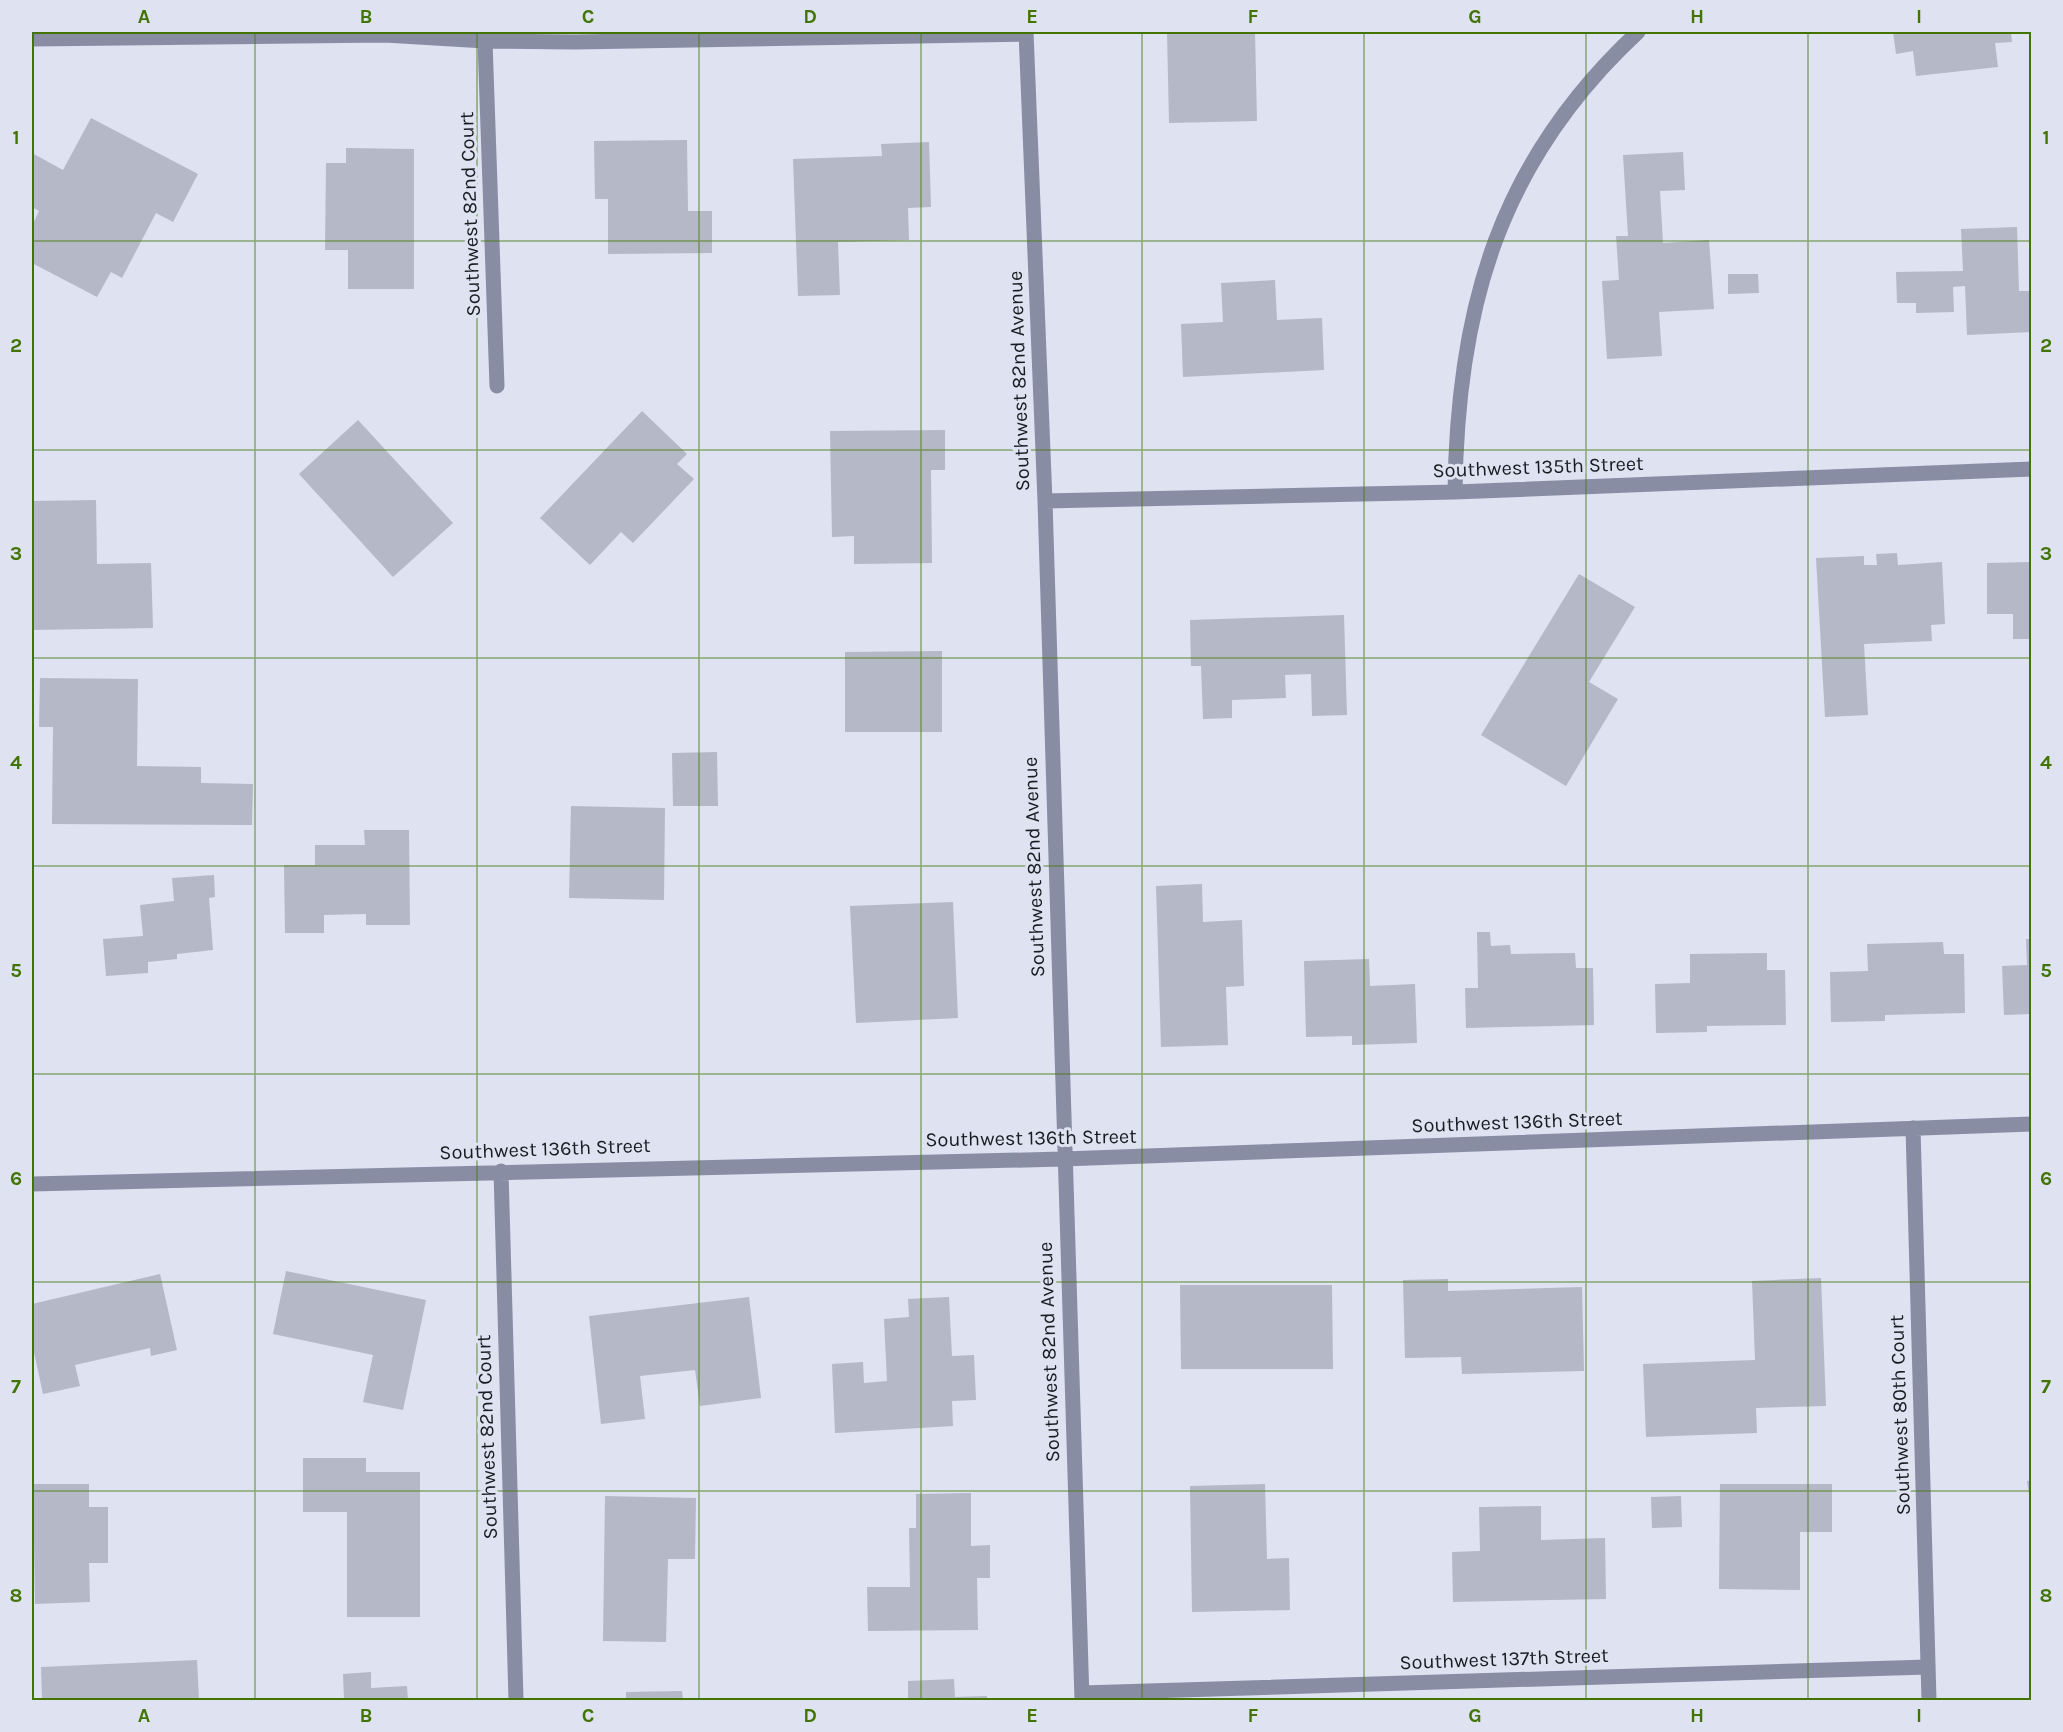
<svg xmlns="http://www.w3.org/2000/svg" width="2063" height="1732" font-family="Karla,sans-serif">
	<rect width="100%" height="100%" fill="#dee2f1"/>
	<path fill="#b5b8c6" d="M1167,32H1255L1257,121L1169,123Z
		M1893,32H2011L2012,42L1995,43L1998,67L1916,76L1913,51L1896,54Z
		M91,118L198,174L173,222L156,213L122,278L111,272L97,297L32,263V226L39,211L32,207V153L63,170Z
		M687,140L688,211H712V253L608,254V199H595L594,141Z
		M929,142L931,207L908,208L909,240L838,242L840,295L798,296L793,159L882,156L881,144Z
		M346,148L414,149V289H348V250H325L326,163H346Z
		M1683,152L1685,190L1660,191L1663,243L1709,240L1714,309L1659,312L1662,356L1607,359L1602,281L1619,280L1616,236H1628L1623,155Z
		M2017,227L2019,291H2032V332L1967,335L1965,286L1953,287L1954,312L1916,313V303H1897L1896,272L1963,271L1961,229Z
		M1728,274H1758L1759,293L1728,294Z
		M1275,280L1277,320L1322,318L1324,370L1183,377L1181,324L1223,322L1221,283Z
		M642,411L687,454L677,464L694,479L633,543L621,532L590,565L540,518Z
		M358,420L453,523L393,577L299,474Z
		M945,430V470H931L932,563L854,564V536L832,537L830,431Z
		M96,500L97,564L151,563L153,628L32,630V501Z
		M1897,553L1898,565L1942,562L1945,624L1931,625L1932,641L1864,644L1868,715L1825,717L1816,558L1864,556V565H1877L1876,554Z
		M2032,562V639H2013V614H1987V563Z
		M1579,574L1635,607L1589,682L1618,699L1566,786L1481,735Z
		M1344,615L1347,715L1312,716L1311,674L1285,675L1286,698L1232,700V718L1203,719L1201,666H1191L1190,620Z
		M942,651V732H845V652Z
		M40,678L138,679L137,766L201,767V783L253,784L252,825L52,824L53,727H39Z
		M717,752L718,806H673L672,753Z
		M571,806L665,808L664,900L569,898Z
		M364,830H409L410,925H366V914L324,915V933H285L284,865H315V845H365Z
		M214,875L215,897L209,898L213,950L177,954V959L148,962V973L106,976L103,939L143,936L140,905L174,901L172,878Z
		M1202,884L1203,922L1242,920L1244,986L1226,987L1228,1045L1161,1047L1156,886Z
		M953,902L958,1018L856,1023L850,906Z
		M1477,932H1490L1491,946L1510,945L1511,954L1575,953L1576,968H1593L1594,1025L1466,1028L1465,988H1478Z
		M2026,939H2032V1014L2004,1015L2002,966L2027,965Z
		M1943,942L1944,954H1964L1965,1013L1885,1015V1021L1831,1022L1830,972L1868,971L1867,944Z
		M1767,953V970H1785L1786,1025L1707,1026V1032L1656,1033L1655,984L1690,983V954Z
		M1369,959L1370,986L1415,984L1417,1043L1352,1045V1036L1306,1037L1304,961Z
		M286,1271L426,1300L403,1410L363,1402L373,1355L273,1334Z
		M160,1274L177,1350L151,1356L150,1348L75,1365L80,1386L43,1394L32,1343V1304Z
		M1821,1278L1826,1406L1756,1408L1757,1433L1646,1437L1643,1364L1755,1360L1752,1281Z
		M1448,1279V1291L1582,1287L1584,1371L1462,1374L1461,1357L1405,1358L1403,1280Z
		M1180,1285H1332L1333,1369H1181Z
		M749,1297L761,1398L700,1406L695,1370L640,1376L645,1419L601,1424L589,1316Z
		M949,1297L952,1356L974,1355L976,1400L952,1401L953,1426L835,1433L832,1364L863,1362L864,1383L887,1381L884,1319L909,1317L908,1299Z
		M303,1458H366V1472H420V1617H347V1512H303Z
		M2032,1480V1502H2030L2027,1481Z
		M33,1484H89V1507H108V1563H89L90,1602L35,1604Z
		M1265,1484L1267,1559L1289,1558L1290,1610L1192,1612L1190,1486Z
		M1720,1484H1832V1532H1800V1590L1719,1589Z
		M971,1493V1546L990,1545V1578H977L978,1630L868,1631L867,1587H910L909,1528H916V1494Z
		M605,1496L696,1498L695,1559H668L666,1642L603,1641Z
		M1681,1496L1682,1527L1652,1528L1651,1497Z
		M1541,1506V1540L1605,1538L1606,1599L1453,1602L1452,1552L1480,1551L1479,1507Z
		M197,1660L199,1699L42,1700L41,1667Z
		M371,1672V1688L407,1686L408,1700H344L343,1674Z
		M954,1679L955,1697L987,1696V1700H908V1681Z
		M682,1691L683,1700H626V1692Z"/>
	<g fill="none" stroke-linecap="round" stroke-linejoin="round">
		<path stroke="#888da4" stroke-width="15" d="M1026,32L1045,501L1082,1700
			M32,39L385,35L485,41L575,42L1026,34
			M485,41L497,386
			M1455,492C1457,307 1500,160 1638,32
			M1045,501L1455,492L2032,469
			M1913,1128L1929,1700
			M501,1171L516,1700
			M32,1184L1063,1159L2032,1124
			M1082,1693L1928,1667"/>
	</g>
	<path fill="none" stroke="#417500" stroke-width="1.5" stroke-opacity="0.55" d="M255,32V1700M477,32V1700M699,32V1700M921,32V1700M1142,32V1700M1364,32V1700M1586,32V1700M1808,32V1700M32,241H2032M32,450H2032M32,658H2032M32,866H2032M32,1074H2032M32,1282H2032M32,1491H2032"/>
	<g text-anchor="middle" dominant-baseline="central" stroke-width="6" stroke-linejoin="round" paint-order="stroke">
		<g font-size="20" fill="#191b20" stroke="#dee2f1">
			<text transform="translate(470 214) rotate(-92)">Southwest 82nd Court</text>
			<text transform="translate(1019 381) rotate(-92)">Southwest 82nd Avenue</text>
			<text transform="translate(1538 467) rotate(-2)">Southwest 135th Street</text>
			<text transform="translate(1034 867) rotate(-92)">Southwest 82nd Avenue</text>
			<text transform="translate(1517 1122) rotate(-2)">Southwest 136th Street</text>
			<text transform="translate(1031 1138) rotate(-1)">Southwest 136th Street</text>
			<text transform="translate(545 1149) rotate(-2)">Southwest 136th Street</text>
			<text transform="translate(1049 1352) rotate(-92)">Southwest 82nd Avenue</text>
			<text transform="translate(1900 1415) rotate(-92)">Southwest 80th Court</text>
			<text transform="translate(487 1437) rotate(-92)">Southwest 82nd Court</text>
			<text transform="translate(1504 1659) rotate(-2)">Southwest 137th Street</text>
		</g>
	</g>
	<rect width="2063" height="1732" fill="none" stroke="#dee2f1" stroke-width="66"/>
	<rect x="33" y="33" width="1997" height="1666" fill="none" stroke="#417500" stroke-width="2"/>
	<g font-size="20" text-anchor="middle" font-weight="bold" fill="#417500">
		<text x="144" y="23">A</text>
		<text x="366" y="23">B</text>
		<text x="588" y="23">C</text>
		<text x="810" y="23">D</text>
		<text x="1032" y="23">E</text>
		<text x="1253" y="23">F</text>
		<text x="1475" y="23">G</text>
		<text x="1697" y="23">H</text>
		<text x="1919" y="23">I</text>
		<text x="16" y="144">1</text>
		<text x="2046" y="144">1</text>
		<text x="16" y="352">2</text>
		<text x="2046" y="352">2</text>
		<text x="16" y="560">3</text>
		<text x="2046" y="560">3</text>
		<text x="16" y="769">4</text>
		<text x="2046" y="769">4</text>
		<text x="16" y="977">5</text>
		<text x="2046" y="977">5</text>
		<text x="16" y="1185">6</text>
		<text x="2046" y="1185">6</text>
		<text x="16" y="1393">7</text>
		<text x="2046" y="1393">7</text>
		<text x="16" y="1602">8</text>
		<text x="2046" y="1602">8</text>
		<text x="144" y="1722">A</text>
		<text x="366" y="1722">B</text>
		<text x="588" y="1722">C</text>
		<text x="810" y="1722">D</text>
		<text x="1032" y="1722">E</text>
		<text x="1253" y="1722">F</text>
		<text x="1475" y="1722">G</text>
		<text x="1697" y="1722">H</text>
		<text x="1919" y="1722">I</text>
	</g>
</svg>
